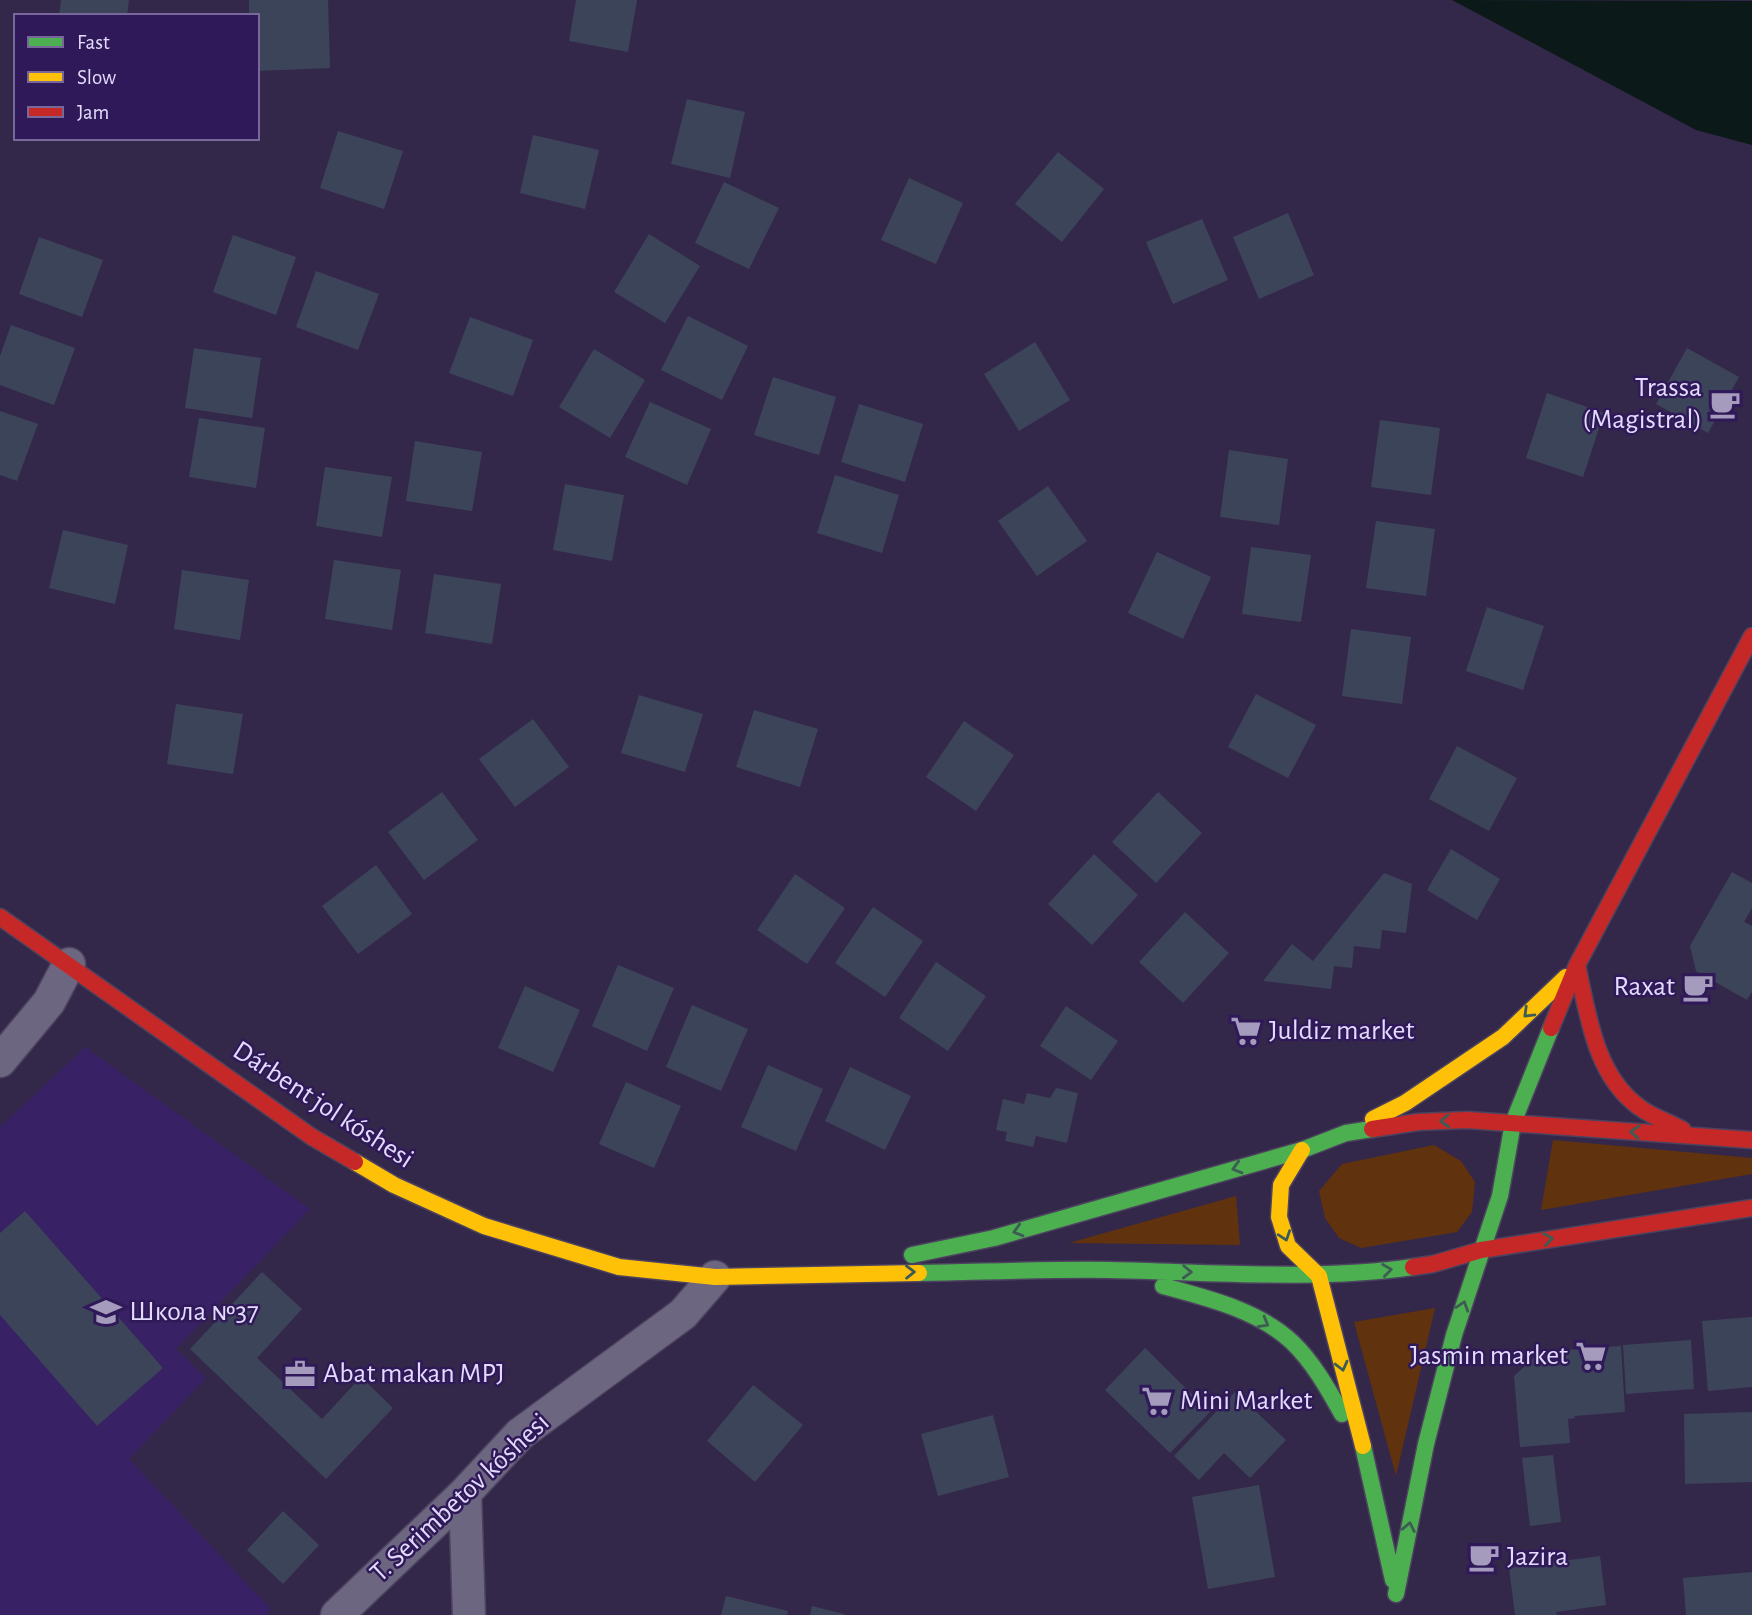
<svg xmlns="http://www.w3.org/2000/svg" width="1752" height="1615" font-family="'Alegreya Sans',sans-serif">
	<rect width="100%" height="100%" fill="#34284a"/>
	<path fill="#382164" d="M85,1047L310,1209L176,1349L206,1378L129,1459L271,1609L266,1615H0V1127Z"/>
	<path fill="#61320e" d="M1553,1140L1752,1158V1174L1541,1210Z
		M1434,1145L1461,1161L1475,1182L1472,1212L1457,1232L1361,1248L1339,1238L1325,1218L1319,1191L1342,1164Z
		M1236,1196L1240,1245L1069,1243Z
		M1435,1308L1396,1476L1354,1322Z"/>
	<path fill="#0b1a19" d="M1452,0L1752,1V145L1696,130Z"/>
	<path fill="#3c4459" d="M61,0H129L127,16H59Z
		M249,0H328L330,68L257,71V16H249Z
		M576,0H637L628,52L569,41Z
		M687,99L745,112L730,178L671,164Z
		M338,131L403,151L384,209L320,188Z
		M533,135L599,150L585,209L520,193Z
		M1058,152L1104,189L1062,242L1015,204Z
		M909,178L963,203L936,264L881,240Z
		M724,182L779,208L749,269L695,243Z
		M1288,213L1314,275L1259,299L1233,237Z
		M1202,219L1228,280L1173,304L1146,242Z
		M649,234L700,266L665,323L614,292Z
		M233,235L296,257L276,315L213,292Z
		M39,237L103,260L82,317L19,294Z
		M316,271L379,294L358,350L296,327Z
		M688,316L748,346L722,400L661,370Z
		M470,317L533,340L513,396L449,373Z
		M11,325L75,348L54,405L0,385V356Z
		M1035,342L1070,400L1019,431L984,374Z
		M194,348L261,358L252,418L185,408Z
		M1687,348L1739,377L1708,433L1656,404Z
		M594,349L645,380L610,438L559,407Z
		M773,377L836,397L819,455L754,435Z
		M1547,393L1604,413L1583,477L1526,458Z
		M650,402L711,429L687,485L625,457Z
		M859,404L923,424L905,482L841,462Z
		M0,411L38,424L17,481L0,475Z
		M199,418L265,428L256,488L189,477Z
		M1380,420L1440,428L1431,495L1371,487Z
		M415,441L482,452L472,511L406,501Z
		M1229,450L1288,459L1279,525L1220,517Z
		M325,467L392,477L382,537L316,526Z
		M835,475L899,495L882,553L817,533Z
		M565,484L624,495L612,561L553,550Z
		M1048,486L1087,541L1037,576L998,521Z
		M1376,521L1435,529L1426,596L1366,588Z
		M63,530L128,545L115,604L49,588Z
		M1251,547L1311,555L1301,622L1242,614Z
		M1157,552L1211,577L1183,639L1128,613Z
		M334,560L401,570L392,630L325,619Z
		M182,570L249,580L240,640L174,629Z
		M434,574L501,584L492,644L425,633Z
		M1487,607L1544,626L1523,690L1466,671Z
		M1351,629L1411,637L1402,704L1342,696Z
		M1256,694L1316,725L1288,778L1228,747Z
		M639,695L703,714L685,772L621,753Z
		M176,704L243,714L233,774L167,764Z
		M754,710L818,729L800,787L736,767Z
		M533,719L569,767L515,807L479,759Z
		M964,721L1014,755L976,811L926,777Z
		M1457,746L1517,778L1489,831L1429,799Z
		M442,792L478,840L424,880L388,832Z
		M1158,792L1202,833L1156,883L1112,842Z
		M1451,849L1500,879L1477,920L1427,890Z
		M1094,854L1138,895L1092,945L1048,904Z
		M376,865L412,914L358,954L322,906Z
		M1732,872L1752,883V908L1744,922L1752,926V992L1747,1000L1696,971L1690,946Z
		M1384,873L1412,884L1406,933L1382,930L1380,949L1354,946L1352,968L1334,966L1331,989L1263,981L1292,944L1313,961Z
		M795,874L845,908L807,964L757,930Z
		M873,907L923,941L885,997L835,963Z
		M1185,912L1229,953L1183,1003L1139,962Z
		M936,962L986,996L948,1051L899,1018Z
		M618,965L674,988L647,1051L592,1026Z
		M525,986L580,1010L553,1072L498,1048Z
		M692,1005L748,1029L721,1091L666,1067Z
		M1066,1006L1118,1041L1091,1080L1040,1046Z
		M768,1065L823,1089L796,1151L741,1127Z
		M850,1067L911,1096L885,1150L825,1121Z
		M626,1082L681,1106L654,1168L599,1144Z
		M1056,1088L1078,1093L1067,1143L1036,1136L1033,1147L1005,1141L1007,1132L996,1130L1003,1099L1024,1104L1027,1093L1050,1098Z
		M25,1211L163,1368L97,1426L0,1315V1233Z
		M262,1272L302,1309L257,1358L322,1419L361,1377L393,1408L326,1479L190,1349Z
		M1752,1317V1387L1708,1391L1702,1321Z
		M1691,1340L1694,1389L1626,1394L1623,1345Z
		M1621,1346L1625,1412L1574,1416L1575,1418L1568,1419L1570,1443L1520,1447L1514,1376L1540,1352Z
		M1145,1348L1210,1412L1170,1453L1105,1390Z
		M753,1385L803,1425L755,1482L707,1441Z
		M1235,1392L1286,1440L1250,1478L1224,1453L1199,1480L1174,1456Z
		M1752,1412V1482L1685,1484L1684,1414Z
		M993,1415L1009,1477L938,1496L921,1434Z
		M1553,1455L1561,1522L1530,1526L1522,1458Z
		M1259,1485L1275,1577L1208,1589L1192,1497Z
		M283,1511L319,1545L283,1584L247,1550Z
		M1600,1556L1606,1605L1556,1612L1557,1615H1515L1509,1568Z
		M1752,1572V1615H1686L1683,1578Z
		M726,1596L788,1611L787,1615H721Z
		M812,1606L844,1614V1615H810Z"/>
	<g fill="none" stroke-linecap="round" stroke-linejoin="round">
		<g stroke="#4c435f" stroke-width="35">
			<path id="street" d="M0,1061L49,1002L69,964
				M465,1493L469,1615
				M337,1615L465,1493L520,1434L683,1314L715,1277"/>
		</g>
		<g stroke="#4c435f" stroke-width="19">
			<path id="fast" d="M912,1255L994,1238L1302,1150L1346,1133L1372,1129
				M919,1273C983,1272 1047,1269 1110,1270C1211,1272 1313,1281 1413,1267
				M1163,1286C1207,1298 1258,1310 1292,1342C1313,1362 1328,1389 1342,1414
				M1363,1446L1393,1580
				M1396,1594L1426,1444L1454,1335L1500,1196L1513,1123L1551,1028"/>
		</g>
		<g stroke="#4c435f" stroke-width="19">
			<path id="slow" d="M1373,1119L1405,1103L1503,1037L1566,977
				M1302,1150L1281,1185L1279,1217L1288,1246L1319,1276L1363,1446
				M355,1162L394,1185L484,1226L619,1267L715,1277L919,1273"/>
		</g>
		<g stroke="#4c435f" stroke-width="19">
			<path id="jam" d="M0,917L312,1137L355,1162
				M1577,965C1588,1015 1595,1075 1639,1107C1652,1117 1669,1122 1683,1130
				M1551,1028L1577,965L1752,636
				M1372,1129L1418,1122L1467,1120L1752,1140
				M1413,1267L1433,1264L1481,1250L1752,1208"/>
		</g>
		<use href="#street" stroke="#6d6680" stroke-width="32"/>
		<use href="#fast" stroke="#4caf50" stroke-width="16"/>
		<use href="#slow" stroke="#ffc107" stroke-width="16"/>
		<use href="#jam" stroke="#c62828" stroke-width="16"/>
	</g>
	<defs><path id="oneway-chevron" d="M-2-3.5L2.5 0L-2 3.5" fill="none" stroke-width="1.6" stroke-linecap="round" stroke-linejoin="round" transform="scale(1.75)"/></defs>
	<g stroke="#3d5c55">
		<use href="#oneway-chevron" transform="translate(1528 1013) rotate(136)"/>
		<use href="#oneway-chevron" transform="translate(1445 1121) rotate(178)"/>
		<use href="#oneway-chevron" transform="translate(1635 1132) rotate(-176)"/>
		<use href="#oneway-chevron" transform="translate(1237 1168) rotate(164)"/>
		<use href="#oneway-chevron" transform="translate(1018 1231) rotate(164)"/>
		<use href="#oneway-chevron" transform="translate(1285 1236) rotate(71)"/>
		<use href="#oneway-chevron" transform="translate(1548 1239) rotate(-9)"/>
		<use href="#oneway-chevron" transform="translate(1387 1270) rotate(-8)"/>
		<use href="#oneway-chevron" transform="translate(910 1272) rotate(-1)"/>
		<use href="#oneway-chevron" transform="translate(1187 1272) rotate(2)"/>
		<use href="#oneway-chevron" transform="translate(1463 1306) rotate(-72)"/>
		<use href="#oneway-chevron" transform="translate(1264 1323) rotate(30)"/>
		<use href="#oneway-chevron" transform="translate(1342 1366) rotate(76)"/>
		<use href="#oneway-chevron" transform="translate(1409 1527) rotate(-79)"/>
	</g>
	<defs>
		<g id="cafe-bare" transform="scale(2.415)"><path d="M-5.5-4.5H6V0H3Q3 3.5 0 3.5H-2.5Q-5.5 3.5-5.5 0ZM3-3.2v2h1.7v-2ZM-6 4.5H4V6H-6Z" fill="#a59cbd" stroke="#301959" stroke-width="2.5" paint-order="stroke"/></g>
		<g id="supermarket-bare" transform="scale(2.415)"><path d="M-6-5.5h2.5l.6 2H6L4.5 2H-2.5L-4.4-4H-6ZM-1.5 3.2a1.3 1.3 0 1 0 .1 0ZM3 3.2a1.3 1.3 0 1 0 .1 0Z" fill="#a59cbd" stroke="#301959" stroke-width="2.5" paint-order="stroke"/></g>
		<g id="school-bare" transform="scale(2.415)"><path d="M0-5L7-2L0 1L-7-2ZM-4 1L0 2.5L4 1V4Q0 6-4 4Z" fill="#a59cbd" stroke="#301959" stroke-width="2.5" paint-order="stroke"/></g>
		<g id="office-bare" transform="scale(2.415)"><path d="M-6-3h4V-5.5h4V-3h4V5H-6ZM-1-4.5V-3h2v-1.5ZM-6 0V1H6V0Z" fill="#a59cbd" stroke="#301959" stroke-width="2.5" paint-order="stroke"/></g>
	</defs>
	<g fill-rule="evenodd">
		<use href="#cafe-bare" x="1725" y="404"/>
		<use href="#cafe-bare" x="1698" y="987"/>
		<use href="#supermarket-bare" x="1246" y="1031"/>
		<use href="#school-bare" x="106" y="1312"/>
		<use href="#supermarket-bare" x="1591" y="1356"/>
		<use href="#office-bare" x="300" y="1374"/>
		<use href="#supermarket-bare" x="1157" y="1401"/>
		<use href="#cafe-bare" x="1484" y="1557"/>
	</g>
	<g text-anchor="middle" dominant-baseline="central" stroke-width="5" stroke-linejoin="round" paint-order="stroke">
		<g font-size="28" fill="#e2dbfb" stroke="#301959" text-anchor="start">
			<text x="1702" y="388" text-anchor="end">Trassa<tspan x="1702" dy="32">(Magistral)</tspan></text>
			<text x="1675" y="987" text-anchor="end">Raxat</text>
			<text x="1269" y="1031">Juldiz market</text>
			<text x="129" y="1312">Школа №37</text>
			<text x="1568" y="1356" text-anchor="end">Jasmin market</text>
			<text x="323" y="1374">Abat makan MPJ</text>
			<text x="1180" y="1401">Mini Market</text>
			<text x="1507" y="1557">Jazira</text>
		</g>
		<g font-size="28" fill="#e2dbfb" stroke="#301959">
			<text transform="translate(323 1105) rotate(33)">Dárbent jol kóshesi</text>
			<text transform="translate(460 1498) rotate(-43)">T. Serimbetov kóshesi</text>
		</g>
	</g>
	<rect x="14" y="14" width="245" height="126" fill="#301959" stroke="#77679a" stroke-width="2"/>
	<rect x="28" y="37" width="35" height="10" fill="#4caf50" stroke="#77679a" stroke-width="2"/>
	<text x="77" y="49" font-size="21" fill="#e2dbfb">Fast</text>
	<rect x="28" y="72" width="35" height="10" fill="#ffc107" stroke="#77679a" stroke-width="2"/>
	<text x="77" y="84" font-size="21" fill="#e2dbfb">Slow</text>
	<rect x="28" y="107" width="35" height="10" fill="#c62828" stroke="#77679a" stroke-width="2"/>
	<text x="77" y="119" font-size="21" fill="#e2dbfb">Jam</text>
</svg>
